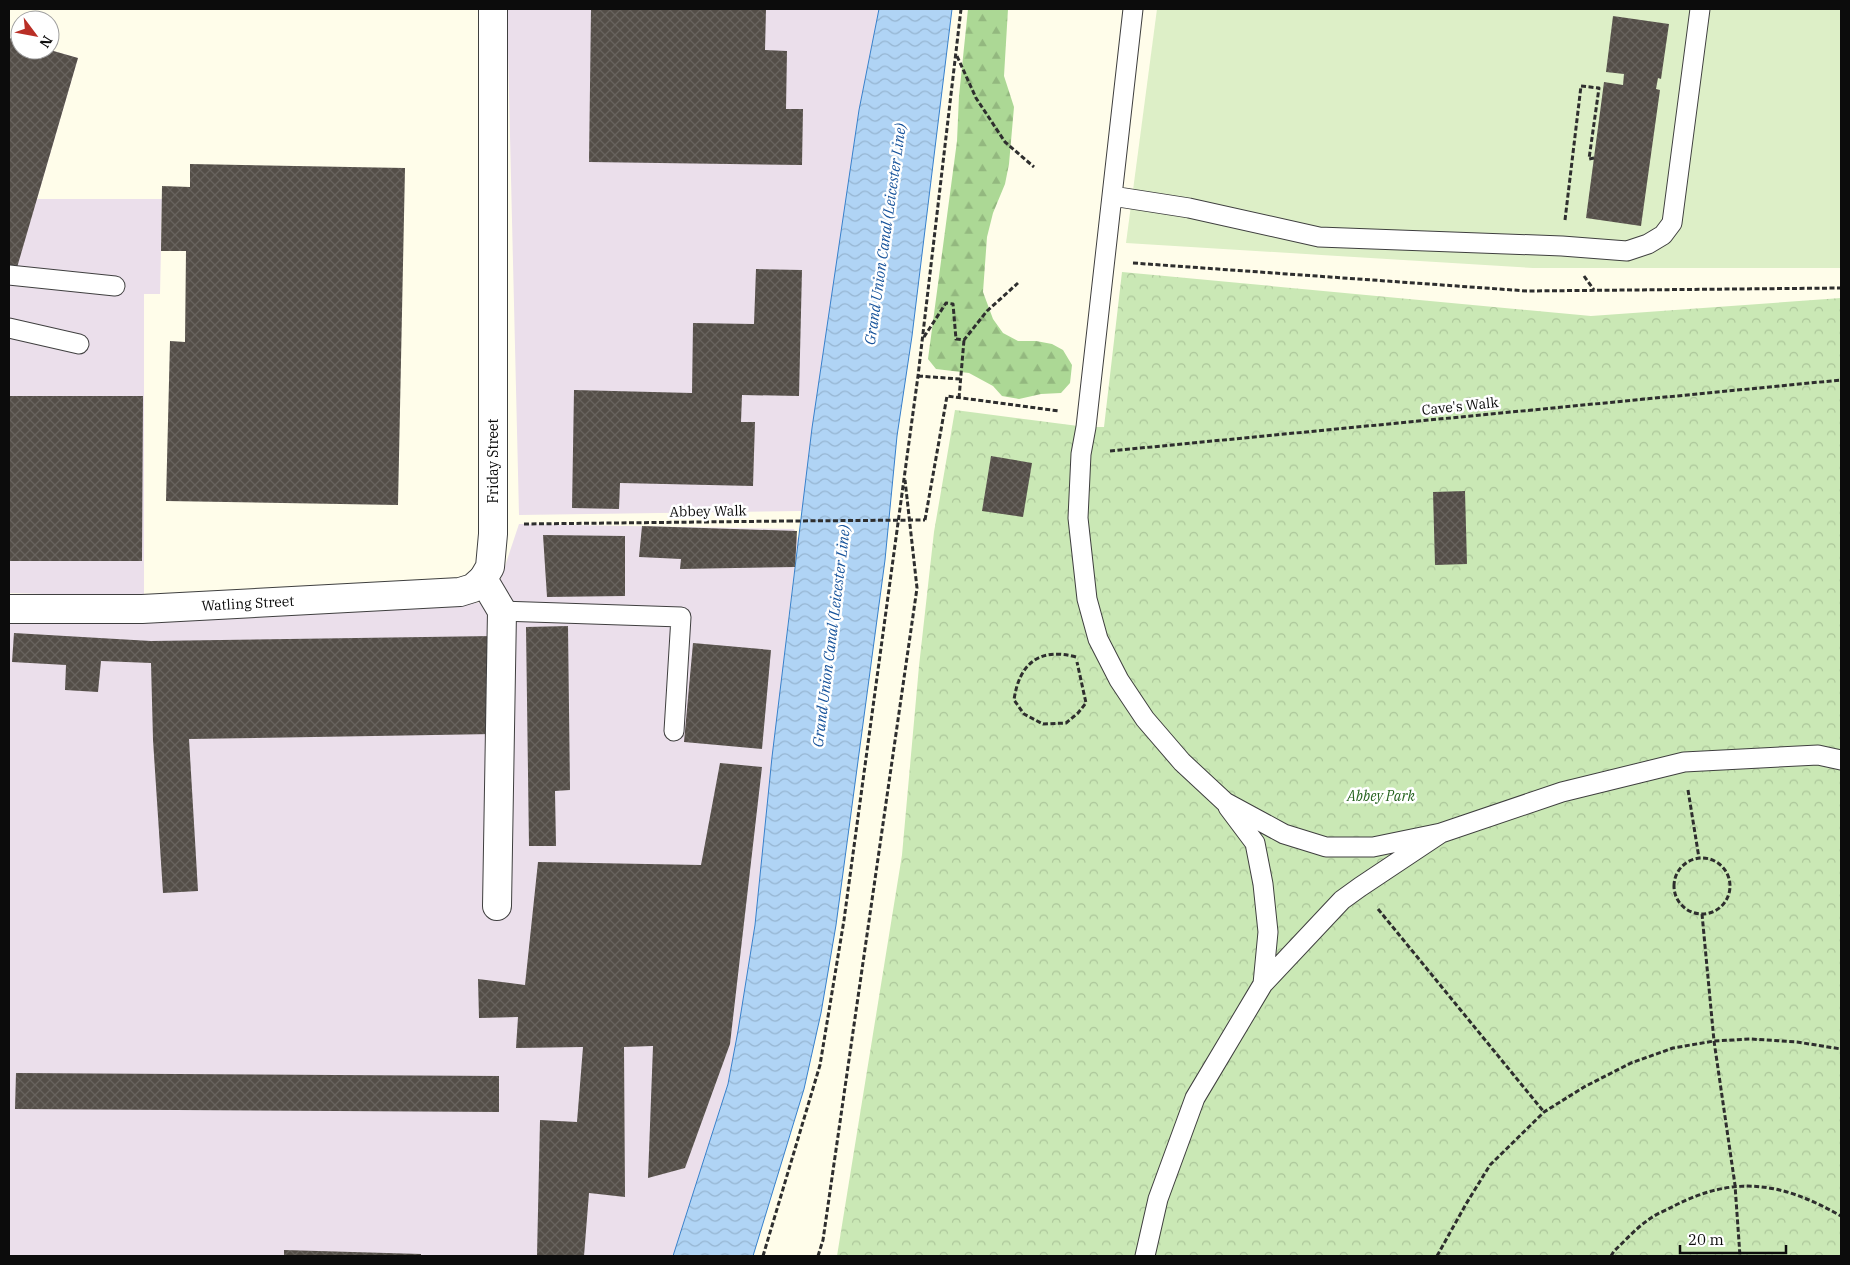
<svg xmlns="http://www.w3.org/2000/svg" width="1850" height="1265" font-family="'IBM Plex Serif',serif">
	<defs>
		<pattern id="forest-firs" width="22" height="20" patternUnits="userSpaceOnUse" patternTransform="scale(1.25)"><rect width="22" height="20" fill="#acd895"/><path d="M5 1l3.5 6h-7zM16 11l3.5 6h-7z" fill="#93b87f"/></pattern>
		<pattern id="park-crowns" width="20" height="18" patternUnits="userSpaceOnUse" patternTransform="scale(1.25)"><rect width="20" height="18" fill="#cae8b5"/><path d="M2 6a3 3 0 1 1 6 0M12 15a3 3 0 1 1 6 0" fill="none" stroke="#acc69a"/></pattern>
		<pattern id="water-waves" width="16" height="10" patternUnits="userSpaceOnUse" patternTransform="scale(1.25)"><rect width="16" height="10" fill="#b0d4f5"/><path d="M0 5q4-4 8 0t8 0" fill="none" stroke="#96b5d1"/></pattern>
		<pattern id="building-cross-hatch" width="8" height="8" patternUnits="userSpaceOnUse" patternTransform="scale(1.25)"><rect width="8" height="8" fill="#544e48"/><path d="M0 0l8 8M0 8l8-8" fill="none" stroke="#68635e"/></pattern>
	</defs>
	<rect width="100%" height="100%" fill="#fffdea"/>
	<path fill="#ebdfeb" d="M507,9H879L859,110L802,511L519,515Z
		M9,38L20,41V50H50L78,58L37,199H162L160,294H144V597L9,593Z
		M519,524L794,529L798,540L788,621L755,925L738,1031L728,1084L673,1256H9V620L493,602Z"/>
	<path fill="url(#forest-firs)" d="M968,9H1008L1004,76L1014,107L1009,164L1005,184L993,213L987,237L983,292L993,319L1003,333L1018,341H1036L1052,344L1063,350L1072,365L1070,383L1061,393L1041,394L1019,399L1002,396L993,386L969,373L936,369L928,359L957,141L959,96Z"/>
	<path fill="url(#park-crowns)" d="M1122,272L1591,316L1841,298V1256H837L902,855L919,666L934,532L955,410L1086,427H1104Z"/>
	<path fill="#ddefc7" d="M1157,9H1841V268H1533L1126,243Z"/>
	<path fill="url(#water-waves)" stroke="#3880cb" d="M879,9H952L912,336L897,436L885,560L836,925L821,1013L804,1089L753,1256H673L728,1084L738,1031L755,925L772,757L812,428L859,110Z"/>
	<path fill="url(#building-cross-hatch)" d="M591,9H766L765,50L787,51L786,109H803L802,165L589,162Z
		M1613,16L1669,24L1661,79L1658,78L1656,89L1660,90L1641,226L1586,218L1604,82L1623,85L1624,74L1606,72Z
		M9,38L20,41V50H50L78,58L16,271L9,269Z
		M190,164L405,168L398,505L166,501L170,341L185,342L186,251H161L162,186L190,187Z
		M756,269L802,270L799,396L742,395L741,422H755L753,486L620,483L619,509L572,508L574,390L692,393L693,323L754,324Z
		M9,396H143L142,561H9Z
		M991,456L1032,463L1023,517L982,511Z
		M1465,491L1467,564L1435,565L1433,492Z
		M642,526L797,531L795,567L680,569L681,559L639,557Z
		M543,535L625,536V596L547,597Z
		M568,626L570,790L555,791L556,846H529L526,627Z
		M14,633L151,641L493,636L494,734L189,739L198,891L163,893L153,740L151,663L101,661L98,692L65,690L66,665L12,662Z
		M693,643L771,650L762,749L684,742Z
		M720,763L762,767L730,1044L685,1168L648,1178L653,1046L624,1047L625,1197L589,1193L584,1256H537L540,1120L577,1122L583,1047L516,1048L518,1017L479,1018L478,979L525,985L538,862L701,865Z
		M16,1073L499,1076V1112L15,1109Z
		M284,1250L421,1254V1256H284Z"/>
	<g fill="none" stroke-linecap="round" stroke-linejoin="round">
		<g stroke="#3f3f3f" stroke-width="21">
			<path id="service" d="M1133,9L1086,427L1081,454L1078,518L1087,599L1098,639L1119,680L1145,719L1182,762L1225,802L1284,834L1326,847H1373L1441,833
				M1112,196L1189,208L1319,237L1562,246L1627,251L1648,244L1663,235L1672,223L1700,9
				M9,275L115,286
				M9,328L79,344
				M502,611L681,617L674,731
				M1228,807L1255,843L1263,884L1268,932L1263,984
				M1145,1256L1158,1199L1195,1098L1263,984L1342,900L1360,887L1441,833L1562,792L1684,762L1818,755L1841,760"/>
		</g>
		<g stroke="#3f3f3f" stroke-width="30">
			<g id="minor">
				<path d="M493,9V534L490,567L483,579L502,611L497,906"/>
				<path id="s1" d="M9,609H142L460,592L473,588L483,579"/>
			</g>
		</g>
		<path stroke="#2e2e2e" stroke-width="3" stroke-dasharray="5 2.5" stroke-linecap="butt" d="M957,56L976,98L1005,142L1034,167
			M1565,220L1581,86L1599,88L1589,159L1594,158
			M1133,263L1527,291L1841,288
			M1584,276L1594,290
			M924,337L946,303L953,304L956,339L964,340L987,311L1018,283
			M918,376L960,379
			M959,398L964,340
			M1110,451L1841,380
			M925,520L947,396L1059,411
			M524,524L788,521
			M1076,657C1039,647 1019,664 1014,700L1024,714L1043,724L1066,723L1078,713L1086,703L1077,662
			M1688,790L1699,858
			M1674 886a28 28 0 1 1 56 0a28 28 0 1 1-56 0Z
			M1378,909L1544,1112
			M1702,914L1714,1041L1735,1185L1740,1256
			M763,1256L820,1065L844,920L918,376L961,9
			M818,1256L823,1240L917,588L905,480
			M1437,1256L1466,1204L1490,1165L1544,1112L1584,1087L1631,1063L1673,1048L1714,1041L1751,1039L1797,1042L1841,1049
			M1611,1256L1614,1251C1626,1240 1637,1227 1651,1218C1658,1213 1667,1210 1674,1206C1736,1174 1783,1183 1841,1216"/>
		<use href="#service" stroke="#fff" stroke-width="19"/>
		<use href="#minor" stroke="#fff" stroke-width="28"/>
		<path stroke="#2e2e2e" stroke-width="3" stroke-dasharray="5 2.5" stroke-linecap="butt" d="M788,521L925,520"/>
	</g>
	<g text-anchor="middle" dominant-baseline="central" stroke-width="5" stroke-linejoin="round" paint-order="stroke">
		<g font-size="14" fill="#0c0c0c" stroke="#fff">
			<text transform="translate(1460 406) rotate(-6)">Cave's Walk</text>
			<text transform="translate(493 461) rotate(-90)">Friday Street</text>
			<text transform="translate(708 511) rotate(-1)">Abbey Walk</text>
			<text stroke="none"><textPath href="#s1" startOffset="239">Watling Street</textPath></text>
		</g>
		<g font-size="14" font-style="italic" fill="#24621d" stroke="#fff">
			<text x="1381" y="796">Abbey Park</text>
		</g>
		<g font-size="15" font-style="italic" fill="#17539b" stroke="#fff">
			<text transform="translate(885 234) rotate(-82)">Grand Union Canal (Leicester Line)</text>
			<text transform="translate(831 636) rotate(-83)">Grand Union Canal (Leicester Line)</text>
		</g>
	</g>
	<rect width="1850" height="1265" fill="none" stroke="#0c0c0c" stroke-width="20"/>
	<g transform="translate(35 35) rotate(122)"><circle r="24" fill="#ffffff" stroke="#9e9e9e"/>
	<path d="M0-4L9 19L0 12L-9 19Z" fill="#b92f26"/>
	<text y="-8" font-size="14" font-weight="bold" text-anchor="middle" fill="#0c0c0c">N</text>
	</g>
	<path d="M1680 1245v8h106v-8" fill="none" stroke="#0c0c0c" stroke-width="2.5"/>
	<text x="1688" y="1245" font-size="15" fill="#0c0c0c" stroke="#ffffff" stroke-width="4" paint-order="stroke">20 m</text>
</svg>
